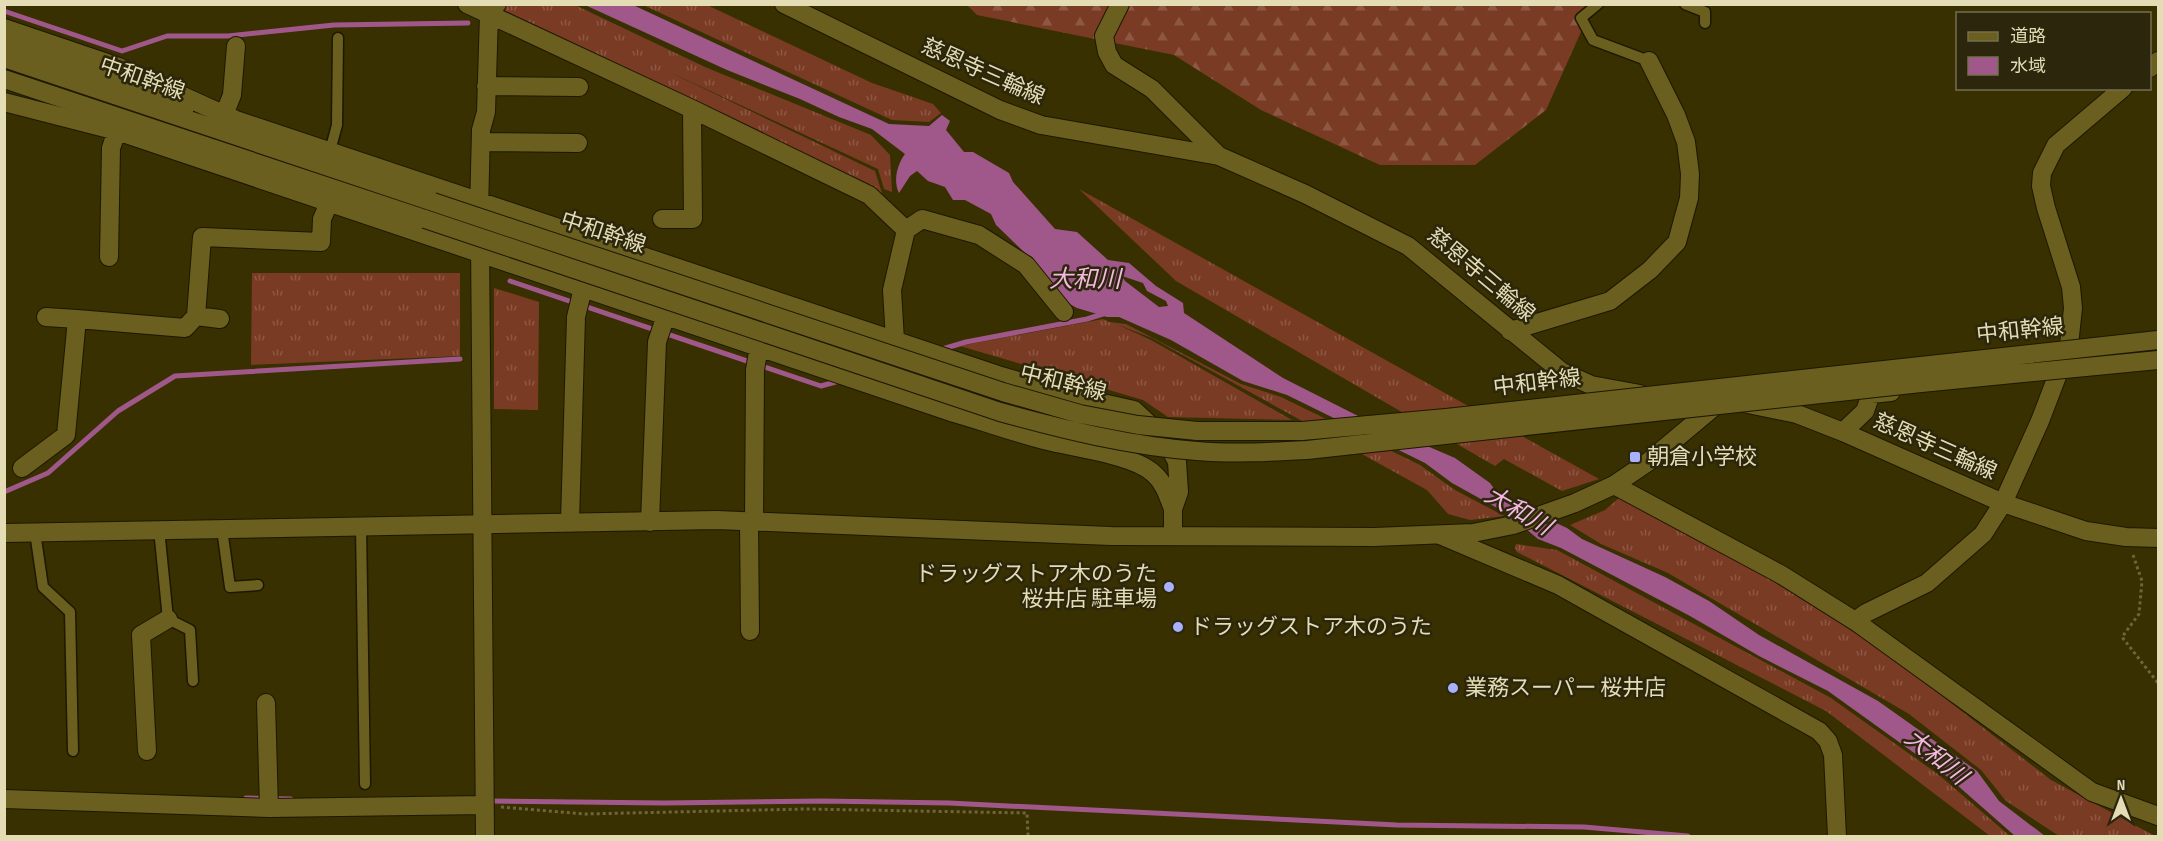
<svg xmlns="http://www.w3.org/2000/svg" width="2163" height="841" font-family="'Sofia Sans Condensed','Noto Sans JP',sans-serif">
	<defs>
		<pattern id="grass-tufts" width="24" height="20" patternUnits="userSpaceOnUse" patternTransform="scale(1.5)"><rect width="24" height="20" fill="#7a3b25"/><path d="M3 7l-1-3M5 7V3M7 7l1-3M15 17l-1-3M17 17v-4M19 17l1-3" fill="none" stroke="#8d5742"/></pattern>
		<pattern id="forest-firs" width="22" height="20" patternUnits="userSpaceOnUse" patternTransform="scale(1.5)"><rect width="22" height="20" fill="#7a3b25"/><path d="M5 1l3.5 6h-7zM16 11l3.5 6h-7z" fill="#8d5742"/></pattern>
	</defs>
	<rect width="100%" height="100%" fill="#383001"/>
	<path fill="url(#grass-tufts)" d="M497,5H575L705,67L871,135L890,155L892,192L884,189L878,169L663,69L875,171L886,206L491,10Z
		M643,5H707L872,83L933,104L941,113L929,122L892,120Z
		M1079,189L1599,479L1562,491L1504,459L1495,466L1176,281Z
		M252,273H460V356L251,365Z
		M494,288L539,302L538,410L494,409Z
		M1103,319L1109,322L1126,324L1241,384L1281,397L1420,465L1455,490L1504,516L1470,520L1448,514L1427,490L1152,338L1116,324L1151,340L1292,420L1168,417L1143,400L960,346Z
		M1620,497L1767,577L1885,652L2051,780L2155,836H2059L2006,801L1981,770L1909,714L1668,573L1601,544L1570,525L1605,510Z
		M1516,544L1557,550L1831,698L1939,775L2010,836H1990L1826,711L1517,552L1515,548Z"/>
	<path fill="url(#forest-firs)" d="M967,5H1593L1546,110L1475,165H1380L1261,110L1174,55L977,15Z"/>
	<path fill="#a0588a" fill-rule="evenodd" d="M585,5H633L889,124L929,126L942,115L950,121L946,130L964,152H973L1009,173L1013,182L1055,229L1077,232L1108,260L1129,263L1156,286L1183,303L1184,313L1283,378L1362,418L1455,458L1490,483L1500,497L1567,528L1582,539L1665,577L1709,601L1759,635L1878,701L1977,771L1999,801L2045,836H2015L1949,778L1828,691L1759,656L1690,616L1561,548L1538,539L1508,514L1452,483L1425,463L1287,395L1243,381L1171,340L1119,317H1107L1077,308L1064,301L1023,251L996,225L991,214L965,200H953L945,187L928,181L917,171L910,176L899,193C893,181 897,165 905,154L872,129L839,117L800,99L727,70ZM1122,276L1143,283L1147,291L1166,301L1168,306L1159,307L1125,281Z"/>
	<g fill="none" stroke-linecap="round" stroke-linejoin="round">
		<path stroke="#a0588a" stroke-width="5" d="M4,11L122,51L167,36H228L334,25L468,23
			M510,281L821,386L839,381
			M939,350L966,342L1087,319L1106,313
			M4,492L48,473L118,411L175,376L460,359
			M246,798L291,799
			M489,801L664,803L822,801L949,803L1397,825L1584,827L1688,836"/>
		<g stroke="#1d1801" stroke-width="13">
			<path id="service" d="M1598,4L1581,18L1593,40L1649,61
				M1685,4L1705,12V23
				M330,151L337,125L338,38
				M361,526L365,784
				M159,529L168,619L190,630L193,681
				M222,529L230,587L258,585
				M35,532L43,587L70,612L73,751"/>
		</g>
		<g stroke="#1d1801" stroke-width="20">
			<path id="minor" d="M467,4L692,109L869,195L906,230L892,290L895,340
				M1120,4L1104,36L1107,52L1114,65L1152,89L1219,156
				M4,28L119,67L236,120L998,375L1058,393L1134,410L1166,440L1177,462L1179,492L1173,509V535
				M4,42C66,62 126,83 184,112
				M2150,68L2158,61
				M486,86L579,87
				M4,102L117,131L951,412C983,421 1015,433 1048,441C1076,448 1133,455 1153,473C1164,482 1168,496 1173,509
				M224,115L232,95L236,46
				M481,142L578,143
				M479,212L481,130L486,112L489,14L497,4
				M662,219H693L692,109
				M906,230L922,219L979,235L1026,265L1064,312
				M480,242L485,836
				M109,257L111,148L117,131
				M196,316L220,319
				M46,317L77,319
				M1510,331L1610,301L1650,270L1677,242L1689,198L1690,174L1686,142L1676,115L1649,61
				M1843,432L1865,411L1871,394L1891,392
				M22,468L66,435L77,319L185,328L196,316L202,237L321,242L322,219L329,203
				M1614,485L1780,574L1855,621L2092,792L2158,816
				M570,522L576,317L583,288
				M650,522L657,342L666,315
				M749,522L750,631
				M754,522L755,370L759,346
				M1440,535L1558,585L1819,731L1828,741L1833,755L1837,836
				M1855,621L1866,613L1927,583L1983,534L2003,503L2040,421L2069,345L2073,308L2071,287L2046,208L2041,186L2042,173L2056,145L2123,88
				M266,703L269,808
				M147,751L141,635L168,619
				M4,799L269,808L484,805"/>
		</g>
		<g stroke="#1d1801" stroke-width="20">
			<path id="tertiary" d="M4,533L717,520L1111,536L1374,537L1473,533L1513,525L1575,503L1614,485L1648,462L1722,400"/>
		</g>
		<g stroke="#1d1801" stroke-width="20">
			<path id="secondary" d="M784,4L1000,110L1041,125L1219,156L1305,194L1408,246L1562,372L1591,385L1640,394
				M4,58L433,202
				M4,79L425,219
				M1748,404L1797,414L1843,432L2003,503L2086,531L2126,537L2158,538"/>
		</g>
		<path stroke="#6e663a" stroke-width="3" stroke-dasharray="3 3" stroke-linecap="butt" d="M2133,555L2142,581L2139,614L2122,637L2158,683
			M501,807L585,814L806,809L1027,813L1028,836"/>
		<use href="#service" stroke="#6a5f1f" stroke-width="10"/>
		<use href="#minor" stroke="#6a5f1f" stroke-width="18"/>
		<use href="#tertiary" stroke="#6a5f1f" stroke-width="18"/>
		<use href="#secondary" stroke="#6a5f1f" stroke-width="18"/>
		<g stroke="#1d1801" stroke-width="20" stroke-linecap="butt">
			<path id="secondary-bridge" d="M433,202L1003,392L1080,414L1138,425L1197,431H1302L1446,418L2158,340
				M425,219L1000,412C1065,430 1130,446 1197,451C1234,454 1271,452 1307,450L1921,383L2158,360"/>
		</g>
		<use href="#secondary-bridge" stroke="#6a5f1f" stroke-width="18"/>
	</g>
	<g fill="#a9b0fc" stroke="#2b260c" stroke-width="2">
		<rect x="1629" y="451" width="12" height="12" rx="3"/>
		<circle cx="1169" cy="587" r="6"/>
		<circle cx="1178" cy="627" r="6"/>
		<circle cx="1453" cy="688" r="6"/>
	</g>
	<g text-anchor="middle" dominant-baseline="central" stroke-width="5" stroke-linejoin="round" paint-order="stroke">
		<g font-size="22" fill="#e3dcb5" stroke="#2b260c">
			<text transform="translate(983 72) rotate(24)">慈恩寺三輪線</text>
			<text transform="translate(142 79) rotate(19)">中和幹線</text>
			<text transform="translate(603 233) rotate(18)">中和幹線</text>
			<text transform="translate(1481 275) rotate(40)">慈恩寺三輪線</text>
			<text transform="translate(2020 331) rotate(-6)">中和幹線</text>
			<text transform="translate(1063 383) rotate(14)">中和幹線</text>
			<text transform="translate(1537 383) rotate(-7)">中和幹線</text>
			<text transform="translate(1935 447) rotate(24)">慈恩寺三輪線</text>
		</g>
		<g font-size="22" fill="#e3dcb5" stroke="#2b260c" text-anchor="start">
			<text x="1647" y="457">朝倉小学校</text>
			<text x="1157" y="574" text-anchor="end">ドラッグストア木のうた<tspan x="1157" dy="25">桜井店 駐車場</tspan></text>
			<text x="1190" y="627">ドラッグストア木のうた</text>
			<text x="1465" y="688">業務スーパー 桜井店</text>
		</g>
		<g font-size="24" font-style="italic" fill="#f5b8e0" stroke="#2b260c">
			<text x="1085" y="279">大和川</text>
			<text transform="translate(1518 511) rotate(30)">大和川</text>
			<text transform="translate(1936 757) rotate(39)">大和川</text>
		</g>
	</g>
	<rect width="2163" height="841" fill="none" stroke="#e3dcb5" stroke-width="12"/>
	<rect x="1956" y="12" width="195" height="78" fill="#2b260c" stroke="#756f50" stroke-width="1.5"/>
	<rect x="1968" y="32" width="30" height="9" fill="#6a5f1f" stroke="#756f50" stroke-width="1.5"/>
	<text x="2010" y="42" font-size="18" fill="#e3dcb5">道路</text>
	<rect x="1968" y="57" width="30" height="18" fill="#a0588a" stroke="#756f50" stroke-width="1.5"/>
	<text x="2010" y="72" font-size="18" fill="#e3dcb5">水域</text>
	<g transform="translate(2121 799)" stroke="#2b260c" stroke-width="4.5" paint-order="stroke">
	<path d="M0-4.5L10 22L0 15L-10 22Z" fill="#e3dcb5"/>
	<text y="-9" font-size="16" font-weight="bold" text-anchor="middle" fill="#e3dcb5">N</text>
	</g>
</svg>
